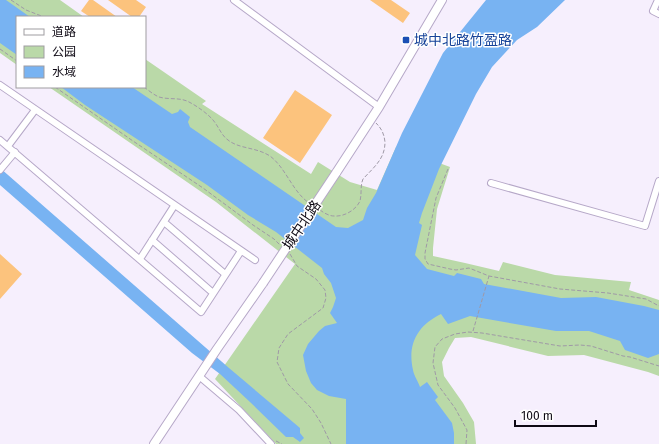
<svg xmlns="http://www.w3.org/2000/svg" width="659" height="444" font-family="'Fira Sans','Noto Sans SC',sans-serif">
	<rect width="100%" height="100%" fill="#f6effd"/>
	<path fill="#bad9a8" d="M0,0H60L84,17H17V65L0,53Z
		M145,59L206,101L202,104L311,174L318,162L350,182L377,190L396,147L450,167L437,209L433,248V256L465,263L499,271L503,262L555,275L631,282L629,290L659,300V376L648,372L584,355L548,356L471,337L455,338L449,348L442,362L444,376L463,403L474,422L476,444H276L215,379L295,264L216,202L49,87H145Z"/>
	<path fill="#78b3f2" d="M0,0H6L30,17H17V55L0,43Z
		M486,0H565L537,27L517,40L492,67L476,94L439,169L422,213L419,223L422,225L415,255L427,269L454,276L457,273L481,279L484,284L561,298L596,297L644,306L659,310V354L648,358L625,350L620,341L589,331H556L470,316L448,324L441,314C418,325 407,344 413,370C414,376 418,381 420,387L427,382L438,397L435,400L452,423L454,433V444H346V399L329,396L317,390L311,383L306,371L303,355L308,344L319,331L325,326L337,323L330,313L333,307L336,298L331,283L324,274L322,268L276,232L248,215L207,185L85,105L61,87H132L172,114L178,112L180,109L190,117L188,122L190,127L336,227L348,228L363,220L367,208L376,193L402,133L443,53Z
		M0,168L229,368L300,428V433L304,438L300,442L293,437H286L250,402L220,374L192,353L0,185Z"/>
	<path fill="#fcc37d" d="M89,0H93L117,17H90L81,11Z
		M108,0H136L146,7L139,17H132Z
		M370,0H391L410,13L403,23Z
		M295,90L332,115L300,163L263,138Z
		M0,254L22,274L0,299Z"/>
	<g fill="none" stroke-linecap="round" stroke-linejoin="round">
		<g stroke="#b6a8c8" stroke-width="8">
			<path id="minor" d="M234,0L379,107
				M658,0L653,11L659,14
				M0,85L255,260
				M0,140L201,312L241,251
				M8,146L35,110
				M0,170L15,152
				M491,183L645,226L659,181
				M164,222L225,274
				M152,240L213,293
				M140,259L174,206
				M199,376L239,410L271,444"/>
		</g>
		<g stroke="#b6a8c8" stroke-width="10">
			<path id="tertiary" d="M336,173L379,107L442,0
				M154,444L217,349L263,283"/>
		</g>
		<path stroke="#9f99a6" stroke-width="1" stroke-dasharray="4 2" stroke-linecap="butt" d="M11,0L26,10L44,17
			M0,49L17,61
			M55,87L133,141L203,188L253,225L274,239L280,245
			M144,87C148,90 154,95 159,97C169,100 180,97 189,102C197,106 208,114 213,120C219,127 221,135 228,140C239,149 256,147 270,156C286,168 292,191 309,203
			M448,169L436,198L425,253V259L428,264L450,269L456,270L469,268L489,276L560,289L608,293L646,299L659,306
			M320,210C324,213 329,216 334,216C344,217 356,210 360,201C362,193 360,186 363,179C374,167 385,159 385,142C384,134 382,129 376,123
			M290,254L297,266L316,279L325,290L326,298L323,308L288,334L279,348L277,362L288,384L312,409L321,423L331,444
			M473,331L489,276
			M276,441L282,444
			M466,444L467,430L455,408L438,385L433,363L435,347L442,339L455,334L468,332L482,333L560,346L580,345L591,346L623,356L630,357L659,366"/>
		<use href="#minor" stroke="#fff" stroke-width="6"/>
		<use href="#tertiary" stroke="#fff" stroke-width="8"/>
		<g stroke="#b6a8c8" stroke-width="10" stroke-linecap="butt">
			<path id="tertiary-bridge" d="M263,283L336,173"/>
		</g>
		<use href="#tertiary-bridge" stroke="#fff" stroke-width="8"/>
	</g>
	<rect fill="#1a4fb4" stroke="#fff" stroke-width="1.5" x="402" y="36" width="8" height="8" rx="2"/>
	<g text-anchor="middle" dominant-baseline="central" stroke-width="3" stroke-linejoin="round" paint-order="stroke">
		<g font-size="14" fill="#164399" stroke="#fff" text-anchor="start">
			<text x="414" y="40">城中北路竹盈路</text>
		</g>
		<g font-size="14" fill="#0e0914" stroke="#fff">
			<text transform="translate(302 225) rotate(-56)">城中北路</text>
		</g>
	</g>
	<rect x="16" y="16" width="130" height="72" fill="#ffffff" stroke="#9f9da1"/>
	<rect x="24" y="29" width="20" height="6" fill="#ffffff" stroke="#9f9da1"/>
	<text x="52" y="36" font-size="12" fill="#0e0914">道路</text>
	<rect x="24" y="46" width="20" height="12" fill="#bad9a8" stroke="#9f9da1"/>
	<text x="52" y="56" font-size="12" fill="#0e0914">公园</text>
	<rect x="24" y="66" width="20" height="12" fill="#78b3f2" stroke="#9f9da1"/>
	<text x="52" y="76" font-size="12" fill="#0e0914">水域</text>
	<path d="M515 420v6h81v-6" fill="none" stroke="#0e0914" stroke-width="2"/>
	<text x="521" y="420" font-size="12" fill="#0e0914" stroke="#ffffff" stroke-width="3" paint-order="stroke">100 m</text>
</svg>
